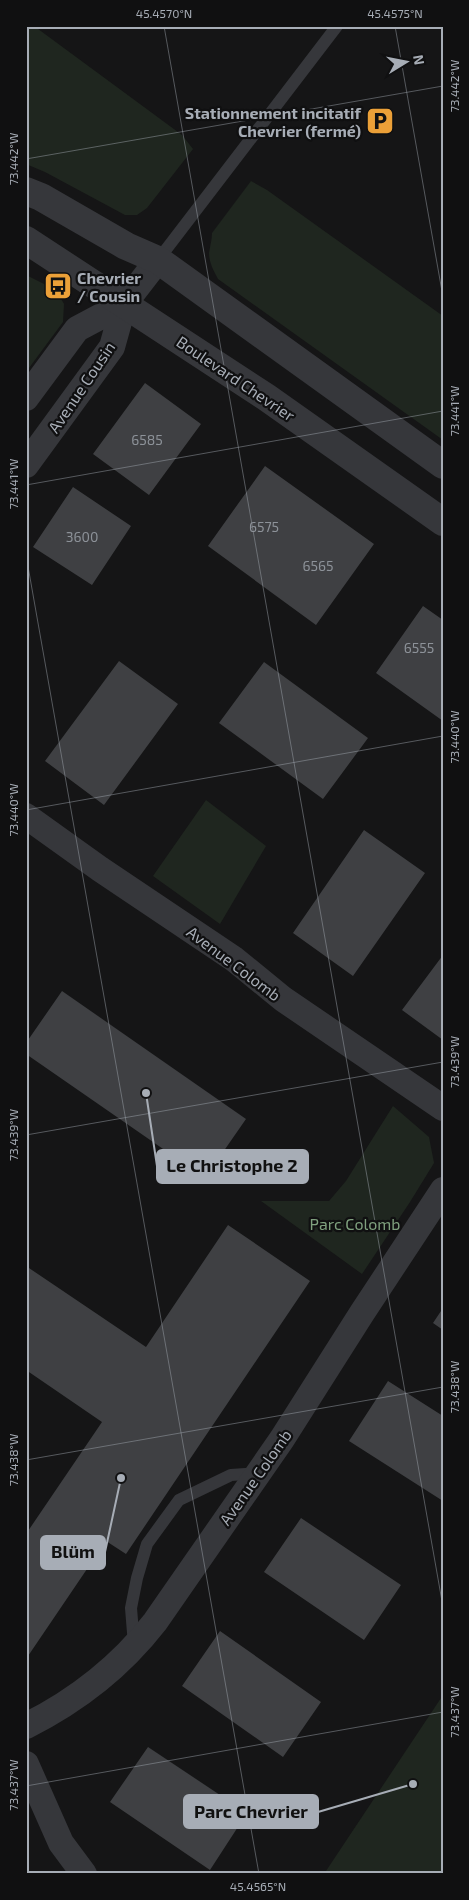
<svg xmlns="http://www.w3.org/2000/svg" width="469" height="1900" font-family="'Exo 2',sans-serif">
	<rect width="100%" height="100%" fill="#151516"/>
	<path fill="#1f261f" d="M26,26H34L182,135L193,149L147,208L137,215H125L45,172L26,164Z
		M251,181L267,190L443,316V440L218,279C214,271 209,263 209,253C210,246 212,240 212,233Z
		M26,275L56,290L64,304L63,322L26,372Z
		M206,800L266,846L220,924L153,876Z
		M393,1106L429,1137L434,1163L410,1202L362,1274L261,1201H329L346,1181Z
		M443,1695V1874H324Z"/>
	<path fill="#3f4043" d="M145,383L201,424L149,495L93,454Z
		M265,466L374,544L316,625L208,546Z
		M73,487L131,526L92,585L33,547Z
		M423,606L443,620V721L376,673Z
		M119,661L178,704L104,805L45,761Z
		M264,662L368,738L323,799L219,723Z
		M364,830L425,873L353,976L293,933Z
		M443,955V1040L402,1010Z
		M62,991L246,1119L205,1178L26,1054V1043Z
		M228,1225L310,1281L126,1554L106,1541L26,1659V1534L102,1422L26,1370V1266L146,1347Z
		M443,1308V1330L433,1323Z
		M388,1381L443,1416V1501L349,1441Z
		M301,1518L401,1585L364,1640L264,1572Z
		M220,1631L321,1702L283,1757L182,1686Z
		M148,1747L247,1813L210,1870L110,1802Z"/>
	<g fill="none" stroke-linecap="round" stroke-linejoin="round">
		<path stroke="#36373b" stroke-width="12" d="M158,260L337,26
			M134,1645L131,1608L137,1578L147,1544L179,1500L231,1475L258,1473"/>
		<path stroke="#36373b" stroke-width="26" d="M26,398L77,329L124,304
			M26,465L112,347L124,304L158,260
			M26,816L100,869L234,959L283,999L443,1108
			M26,1726C78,1700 120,1667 155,1622L282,1439L362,1313L443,1190
			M26,1764L61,1843L84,1874"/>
		<path stroke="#36373b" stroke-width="28" d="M26,191L41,197L126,246L158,260L443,465
			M26,240L266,397L443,522"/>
	</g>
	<path fill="none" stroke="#a7adb6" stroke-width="1" stroke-opacity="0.45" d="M164,26L443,1607M395,26L443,297M26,159L443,86M26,485L443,411M26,555L259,1874M26,810L443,736M26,1135L443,1062M26,1460L443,1387M26,1786L443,1712M26,1866L28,1874"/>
	<defs>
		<g id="parking-square" transform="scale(1.4375)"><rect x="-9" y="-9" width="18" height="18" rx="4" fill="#eba038" stroke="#101011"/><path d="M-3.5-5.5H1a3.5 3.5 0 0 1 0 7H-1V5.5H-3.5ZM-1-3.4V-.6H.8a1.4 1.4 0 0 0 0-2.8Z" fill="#111"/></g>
		<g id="bus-square" transform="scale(1.4375)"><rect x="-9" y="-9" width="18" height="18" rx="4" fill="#eba038" stroke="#101011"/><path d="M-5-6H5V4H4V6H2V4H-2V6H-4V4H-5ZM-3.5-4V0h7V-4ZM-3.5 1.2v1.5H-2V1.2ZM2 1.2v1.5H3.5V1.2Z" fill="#111"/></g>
	</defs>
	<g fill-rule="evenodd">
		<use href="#parking-square" x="380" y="121"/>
		<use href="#bus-square" x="58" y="286"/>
	</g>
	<g text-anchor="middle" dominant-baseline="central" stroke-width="4.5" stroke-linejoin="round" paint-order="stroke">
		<g font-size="14" fill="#8d9299">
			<text x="147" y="439">6585</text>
			<text x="264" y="526">6575</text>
			<text x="82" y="536">3600</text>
			<text x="318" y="565">6565</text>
			<text x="419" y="647">6555</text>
		</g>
		<g font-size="16" font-weight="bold" fill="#a7adb6" stroke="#101011" text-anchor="end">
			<text x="361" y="112">Stationnement incitatif<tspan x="361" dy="18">Chevrier (fermé)</tspan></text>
			<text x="77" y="277" text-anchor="start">Chevrier<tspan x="77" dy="18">/ Cousin</tspan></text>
		</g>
		<g font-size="16" fill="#a7adb6" stroke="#101011">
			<text transform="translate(236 378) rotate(34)">Boulevard Chevrier</text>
			<text transform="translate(81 387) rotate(-56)">Avenue Cousin</text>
			<text transform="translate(234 963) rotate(37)">Avenue Colomb</text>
			<text transform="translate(255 1477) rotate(-55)">Avenue Colomb</text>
		</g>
		<g font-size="16" fill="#7fa07e" stroke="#101011">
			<text x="355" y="1223">Parc Colomb</text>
		</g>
	</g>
	<path fill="none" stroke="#a7adb6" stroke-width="2" d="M146 1093L157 1166M121 1478L105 1552M413 1784L318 1812"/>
	<g fill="#a7adb6" stroke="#101011" stroke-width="2">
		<circle cx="146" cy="1093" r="5"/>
		<circle cx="121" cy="1478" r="5"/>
		<circle cx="413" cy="1784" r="5"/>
	</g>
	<g fill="#a7adb6" stroke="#a7adb6" stroke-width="2">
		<rect x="157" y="1150" width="151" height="33" rx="5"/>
		<rect x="41" y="1536" width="64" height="33" rx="5"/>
		<rect x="184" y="1795" width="134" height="33" rx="5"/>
	</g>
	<g font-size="18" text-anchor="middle" font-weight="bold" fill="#111">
		<text x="232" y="1172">Le Christophe 2</text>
		<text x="73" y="1558">Blüm</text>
		<text x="251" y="1818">Parc Chevrier</text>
	</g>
	<rect width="469" height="1900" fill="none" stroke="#101011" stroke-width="55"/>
	<g transform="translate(406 62) rotate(80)" stroke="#101011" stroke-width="4" paint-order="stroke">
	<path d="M0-4L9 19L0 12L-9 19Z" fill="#a7adb6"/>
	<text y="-8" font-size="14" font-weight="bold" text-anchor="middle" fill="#a7adb6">N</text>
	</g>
	<rect x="28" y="28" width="414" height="1844" fill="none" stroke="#a7adb6" stroke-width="2"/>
	<g font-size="12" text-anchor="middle" fill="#a7adb6">
		<text x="164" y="18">45.4570°N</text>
		<text x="395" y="18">45.4575°N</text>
		<text transform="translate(455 86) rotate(-90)" y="4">73.442°W</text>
		<text transform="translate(14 159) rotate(-90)" y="4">73.442°W</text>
		<text transform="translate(455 411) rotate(-90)" y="4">73.441°W</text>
		<text transform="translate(14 484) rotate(-90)" y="4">73.441°W</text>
		<text transform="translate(455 737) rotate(-90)" y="4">73.440°W</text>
		<text transform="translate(14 810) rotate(-90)" y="4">73.440°W</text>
		<text transform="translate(455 1062) rotate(-90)" y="4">73.439°W</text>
		<text transform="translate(14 1135) rotate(-90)" y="4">73.439°W</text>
		<text transform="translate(455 1387) rotate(-90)" y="4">73.438°W</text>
		<text transform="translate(14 1460) rotate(-90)" y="4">73.438°W</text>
		<text transform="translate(455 1712) rotate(-90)" y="4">73.437°W</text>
		<text transform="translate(14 1785) rotate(-90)" y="4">73.437°W</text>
		<text x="258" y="1891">45.4565°N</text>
	</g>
</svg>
